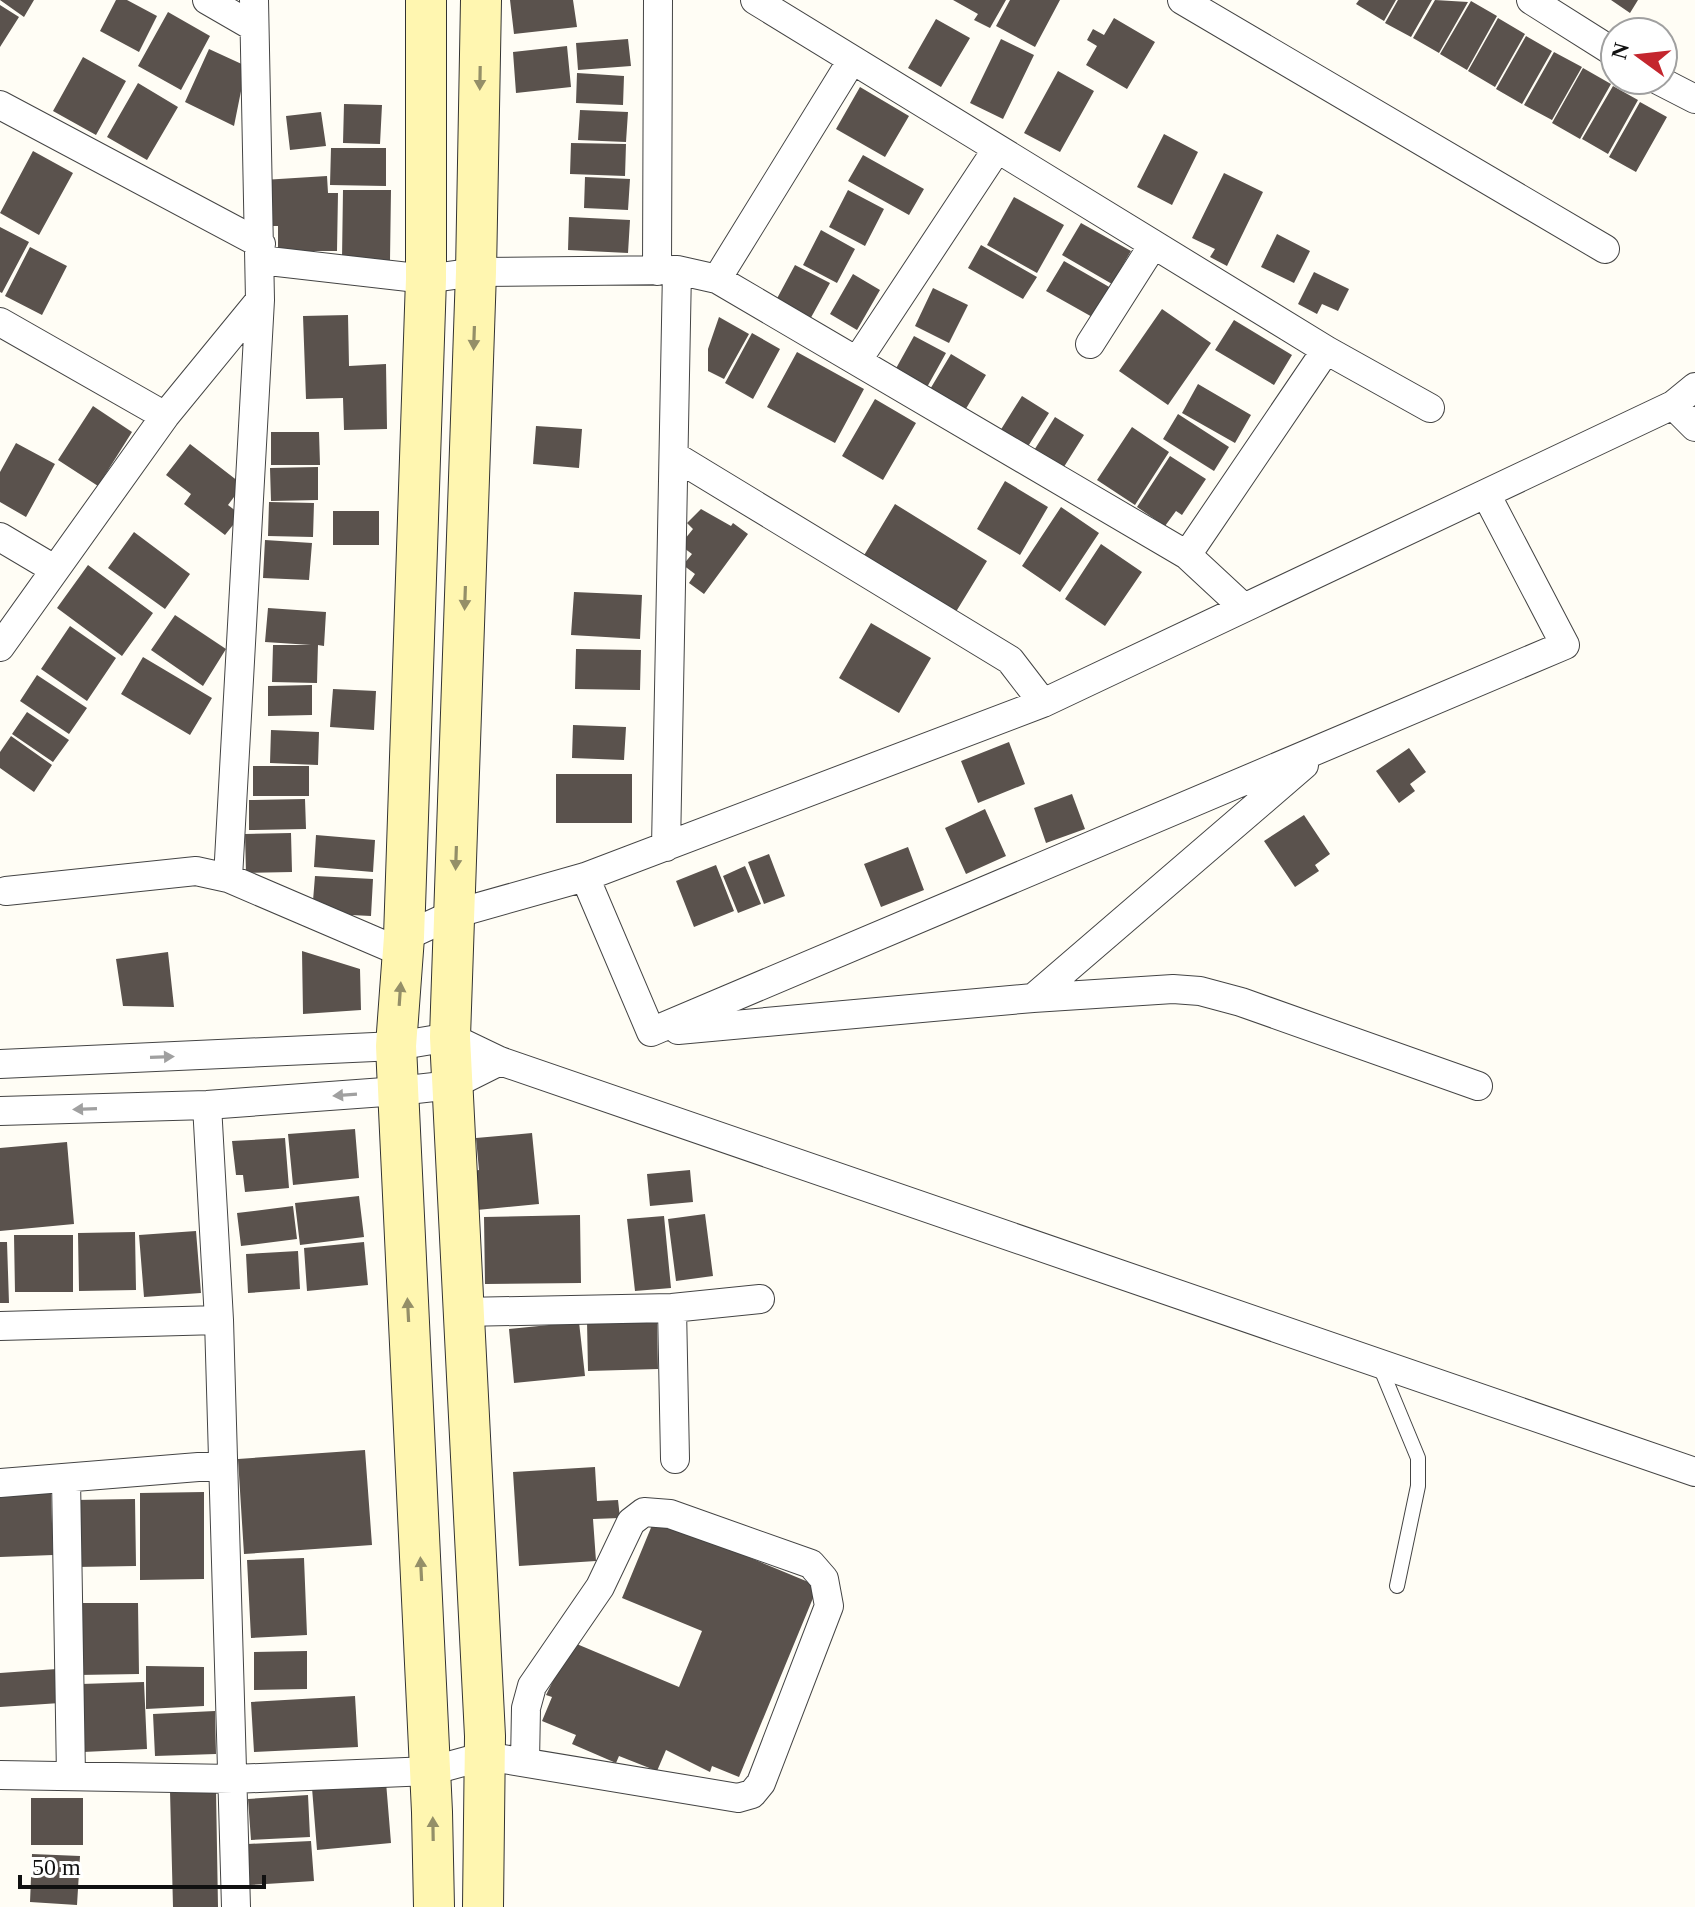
<svg xmlns="http://www.w3.org/2000/svg" width="1695" height="1907" font-family="Georgia,serif">
	<rect width="100%" height="100%" fill="#fffdf5"/>
	<path fill="#5a524d" d="M0,0H34L24,17Z
		M116,0H127L157,16L139,52L100,31Z
		M510,0H573L577,27L514,34Z
		M953,0H1006L990,28L974,20L978,14Z
		M1010,0H1060L1035,47L996,26Z
		M1359,0H1396L1384,21L1356,4Z
		M1398,0H1432L1411,37L1385,23Z
		M1435,0L1468,2L1439,53L1413,38Z
		M1611,0H1638L1630,13Z
		M1471,1L1497,16L1467,70L1440,54Z
		M0,5L19,17L0,47Z
		M168,12L210,36L181,90L138,66Z
		M1114,18L1155,42L1127,89L1086,65L1097,46L1087,40L1093,29L1104,35Z
		M1498,18L1525,34L1495,87L1468,71Z
		M936,19L970,38L941,87L908,68Z
		M1526,36L1552,51L1522,104L1496,89Z
		M628,39L631,66L578,70L576,43Z
		M1001,39L1034,55L1003,119L970,103Z
		M567,46L571,87L516,93L513,52Z
		M209,49L246,66L234,126L185,102Z
		M1554,52L1582,67L1552,120L1524,105Z
		M83,57L126,81L96,135L53,111Z
		M1583,68L1611,84L1580,139L1552,123Z
		M1058,71L1094,91L1060,152L1024,133Z
		M577,73L624,76L623,105L576,103Z
		M138,83L178,107L147,160L107,137Z
		M1613,86L1638,100L1608,154L1582,139Z
		M860,87L909,116L885,157L836,129Z
		M1640,102L1667,117L1636,172L1609,157Z
		M344,104L382,105L380,144L343,143Z
		M580,110L628,112L626,142L578,140Z
		M321,112L326,146L290,150L286,116Z
		M1164,134L1198,152L1172,205L1137,187Z
		M571,143L626,144L625,176L570,174Z
		M331,148H386V186L330,185Z
		M33,151L73,173L39,235L0,213Z
		M863,155L924,189L909,215L848,181Z
		M1224,173L1263,192L1227,266L1210,257L1215,249L1192,238Z
		M327,176L328,193H338L337,251H278V226H266L263,180Z
		M585,177L630,179L628,210L584,208Z
		M343,190H391L390,261L342,260Z
		M848,190L884,209L865,246L829,227Z
		M1014,197L1064,225L1037,273L987,245Z
		M569,217L630,220L628,253L568,250Z
		M1081,223L1131,251L1112,284L1062,255Z
		M0,227L29,242L2,293L0,292Z
		M821,230L855,249L837,283L803,265Z
		M1277,234L1310,251L1294,283L1261,267Z
		M981,245L1037,277L1023,299L968,268Z
		M30,247L67,266L42,315L5,296Z
		M1064,261L1111,288L1094,318L1046,291Z
		M795,265L830,283L808,323L774,304Z
		M1314,272L1349,289L1338,311L1322,304L1317,314L1298,304Z
		M853,274L880,290L857,330L830,314Z
		M933,288L968,305L949,343L915,326Z
		M1162,309L1211,343L1168,405L1119,371Z
		M348,315L349,366L386,364L387,429L344,430L343,398L306,399L303,316Z
		M719,317L749,334L724,379L708,371V349Z
		M1234,320L1292,355L1274,385L1215,350Z
		M752,333L780,349L753,399L725,383Z
		M914,336L946,353L926,389L894,372Z
		M797,352L864,389L835,443L767,407Z
		M951,354L986,375L964,412L929,391Z
		M1198,384L1251,415L1235,443L1182,413Z
		M1022,396L1049,413L1027,448L1000,431Z
		M875,399L916,423L883,480L842,456Z
		M93,406L132,432L98,486L58,460Z
		M1178,414L1229,447L1214,471L1163,439Z
		M1055,417L1084,435L1062,470L1033,452Z
		M536,426L582,429L579,468L533,464Z
		M1132,427L1169,452L1135,505L1097,480Z
		M271,432H319L320,465H271Z
		M16,443L55,464L26,517L0,502V472Z
		M190,444L243,485L228,505L241,515L225,535L184,504L191,494L166,475Z
		M1170,456L1206,479L1182,515L1176,511L1165,526L1137,507Z
		M318,467V500L271,501L270,468Z
		M1005,481L1048,507L1020,555L977,529Z
		M269,502L314,503L313,537L268,536Z
		M895,504L987,561L954,615L863,557Z
		M1061,507L1099,533L1060,592L1022,566Z
		M701,509L731,526L733,523L748,534L704,594L689,583L695,574L683,565L692,554L680,545L693,529L687,523Z
		M333,511H379V545H333Z
		M134,532L190,574L165,609L108,568Z
		M265,540L312,543L309,580L263,578Z
		M1101,544L1142,572L1105,626L1065,599Z
		M88,565L153,613L122,656L57,608Z
		M574,592L642,595L640,639L571,635Z
		M268,608L326,612L324,646L318,645L317,683L272,682L273,645H311L265,642Z
		M175,615L226,649L203,686L151,650Z
		M871,623L931,658L899,713L839,678Z
		M70,626L116,658L87,701L41,669Z
		M576,649L641,650L640,690L575,689Z
		M143,657L212,698L190,735L121,694Z
		M37,675L87,708L69,734L20,701Z
		M312,685V715L268,716V686Z
		M333,689L376,691L374,730L330,727Z
		M27,712L69,740L53,762L12,734Z
		M573,725L626,727L624,760L572,758Z
		M271,730L319,732L318,765L270,763Z
		M11,736L52,765L34,792L0,768V752Z
		M1009,742L1025,784L978,803L961,761Z
		M1409,748L1426,772L1410,784L1415,791L1399,803L1376,771Z
		M253,766H309V796H253Z
		M556,774H632V823H556Z
		M1072,794L1085,829L1046,843L1034,808Z
		M305,799L306,829L249,830V800Z
		M985,809L1006,856L966,874L945,828Z
		M1304,815L1330,854L1315,865L1319,871L1295,887L1264,841Z
		M291,833L292,872L246,873L245,834Z
		M316,835L375,840L373,872L314,867Z
		M908,847L924,890L881,907L864,864Z
		M769,854L785,896L764,904L748,862Z
		M716,865L734,911L694,927L676,881Z
		M745,866L761,904L738,913L723,876Z
		M315,876L373,879L371,916L312,913Z
		M302,951L360,969L361,1010L303,1014Z
		M168,952L174,1007L123,1006L116,959Z
		M355,1129L359,1178L293,1185L288,1134Z
		M532,1133L539,1204L477,1210L473,1171L479,1170L476,1138Z
		M285,1138L289,1188L245,1192L243,1175H236L232,1141Z
		M67,1142L74,1224L0,1231V1148Z
		M690,1170L693,1202L650,1206L647,1174Z
		M359,1196L364,1237L300,1245L295,1203Z
		M293,1206L297,1239L241,1246L237,1213Z
		M705,1214L713,1276L676,1281L668,1219Z
		M580,1215L581,1283L485,1284L484,1217Z
		M664,1216L671,1288L635,1291L627,1219Z
		M196,1231L201,1293L144,1297L139,1235Z
		M135,1232L136,1290L79,1291L78,1233Z
		M14,1235H73V1292H15Z
		M0,1242H7L9,1303H0Z
		M364,1242L368,1285L307,1291L304,1248Z
		M298,1251L300,1289L248,1293L246,1254Z
		M657,1320L658,1369L588,1371L587,1321Z
		M579,1322L585,1376L514,1383L509,1329Z
		M365,1450L372,1545L244,1554L238,1459Z
		M595,1467L597,1501L618,1500L620,1518L593,1519L596,1561L519,1566L513,1472Z
		M51,1492L53,1555L0,1557V1494Z
		M204,1492V1579L140,1580V1493Z
		M135,1499L136,1566L76,1567L75,1500Z
		M655,1518L818,1586L739,1777L712,1766L710,1772L666,1750L657,1771L619,1756L616,1763L572,1744L576,1735L542,1721L552,1697L546,1695L572,1642L679,1687L702,1631L622,1598Z
		M304,1558L307,1635L251,1638L247,1560Z
		M77,1603H138L139,1674L78,1675Z
		M307,1651V1689L254,1690V1652Z
		M146,1666L204,1667V1706L146,1709Z
		M57,1669L60,1703L0,1707V1673Z
		M144,1682L147,1749L83,1752L81,1684Z
		M355,1696L358,1747L254,1752L251,1702Z
		M215,1711L216,1754L155,1756L153,1714Z
		M386,1782L391,1843L317,1850L312,1788Z
		M216,1790L218,1907H173L170,1791Z
		M308,1795L310,1837L251,1840L248,1799Z
		M31,1798H83V1845H31Z
		M311,1841L314,1881L250,1885L248,1844Z
		M32,1854L80,1856L77,1905L30,1902Z"/>
	<g fill="none" stroke-linecap="round" stroke-linejoin="round">
		<g stroke="#444" stroke-width="16">
			<path id="lane" d="M1379,1364L1418,1458V1486L1397,1586"/>
		</g>
		<g stroke="#444" stroke-width="30">
			<path id="street" d="M207,0L252,26
				M755,0L1326,350L1187,555
				M1182,0L1605,249
				M1531,0L1615,53
				M1658,80L1695,99
				M0,105L261,244
				M260,260L426,279L476,272L677,270L717,279L1187,555L1243,607
				M657,271L658,0
				M717,279L852,60
				M0,322L165,416
				M1090,344L1153,245
				M1326,350L1430,408
				M857,361L997,149
				M1673,405L1695,427
				M676,457L1010,660L1043,703
				M0,537L54,569
				M0,647L165,416L260,300
				M666,847L677,270
				M585,877L651,1032L1565,645L1487,496
				M228,878L260,300L254,0
				M6,891L196,871L228,878L403,953
				M404,937L454,914L585,877L1043,703L1673,405L1695,387
				M1033,998L1173,989L1200,991L1241,1002L1478,1086
				M678,1030L1033,998L1304,765
				M0,1064L396,1046L450,1037L500,1061L1695,1472
				M207,1105L219,1320L236,1907
				M0,1111L207,1105L398,1091L452,1085L500,1061
				M672,1308L675,1459
				M463,1312L672,1308L760,1299
				M0,1326L219,1320
				M66,1478L71,1776
				M0,1483L223,1465
				M0,1775L233,1779L430,1771L485,1756L738,1798L752,1794L761,1783L829,1606L824,1579L811,1564L670,1514L644,1512L631,1522L600,1587L532,1686L526,1708L525,1762"/>
		</g>
		<g stroke="#333" stroke-width="42">
			<path id="secondary" d="M426,0V279L404,937L396,1046L432,1812L434,1907
				M481,0L476,272L450,1037L485,1736L483,1907"/>
		</g>
		<use href="#lane" stroke="#fff" stroke-width="14"/>
		<use href="#street" stroke="#fff" stroke-width="28"/>
		<use href="#secondary" stroke="#fff6b0" stroke-width="40"/>
	</g>
	<defs><path id="oneway-solid" d="M-6-.8H1V-3.2L6.5 0L1 3.2V.8H-6Z" transform="scale(2)"/></defs>
	<g fill="#948f68">
		<use href="#oneway-solid" transform="translate(480 78) rotate(91)"/>
		<use href="#oneway-solid" transform="translate(474 338) rotate(92)"/>
		<use href="#oneway-solid" transform="translate(465 598) rotate(92)"/>
		<use href="#oneway-solid" transform="translate(456 858) rotate(92)"/>
		<use href="#oneway-solid" transform="translate(400 994) rotate(-86)"/>
		<use href="#oneway-solid" transform="translate(408 1310) rotate(-93)"/>
		<use href="#oneway-solid" transform="translate(421 1569) rotate(-93)"/>
		<use href="#oneway-solid" transform="translate(433 1829) rotate(-91)"/>
	</g>
	<g fill="#a0a0a0">
		<use href="#oneway-solid" transform="translate(162 1057) rotate(-2)"/>
		<use href="#oneway-solid" transform="translate(345 1095) rotate(176)"/>
		<use href="#oneway-solid" transform="translate(85 1109) rotate(178)"/>
	</g>
	<g transform="translate(1639 56) rotate(285)"><circle r="38" fill="#ffffff" stroke="#a0a0a0" stroke-width="2"/>
	<path d="M0-6L14 30L0 20L-14 30Z" fill="#c4262e"/>
	<text y="-12" font-size="22" font-weight="bold" text-anchor="middle" fill="#111111">N</text>
	</g>
	<path d="M20 1875v12h244v-12" fill="none" stroke="#111111" stroke-width="4"/>
	<text x="32" y="1875" font-size="24" fill="#111111" stroke="#ffffff" stroke-width="6" paint-order="stroke">50 m</text>
</svg>
